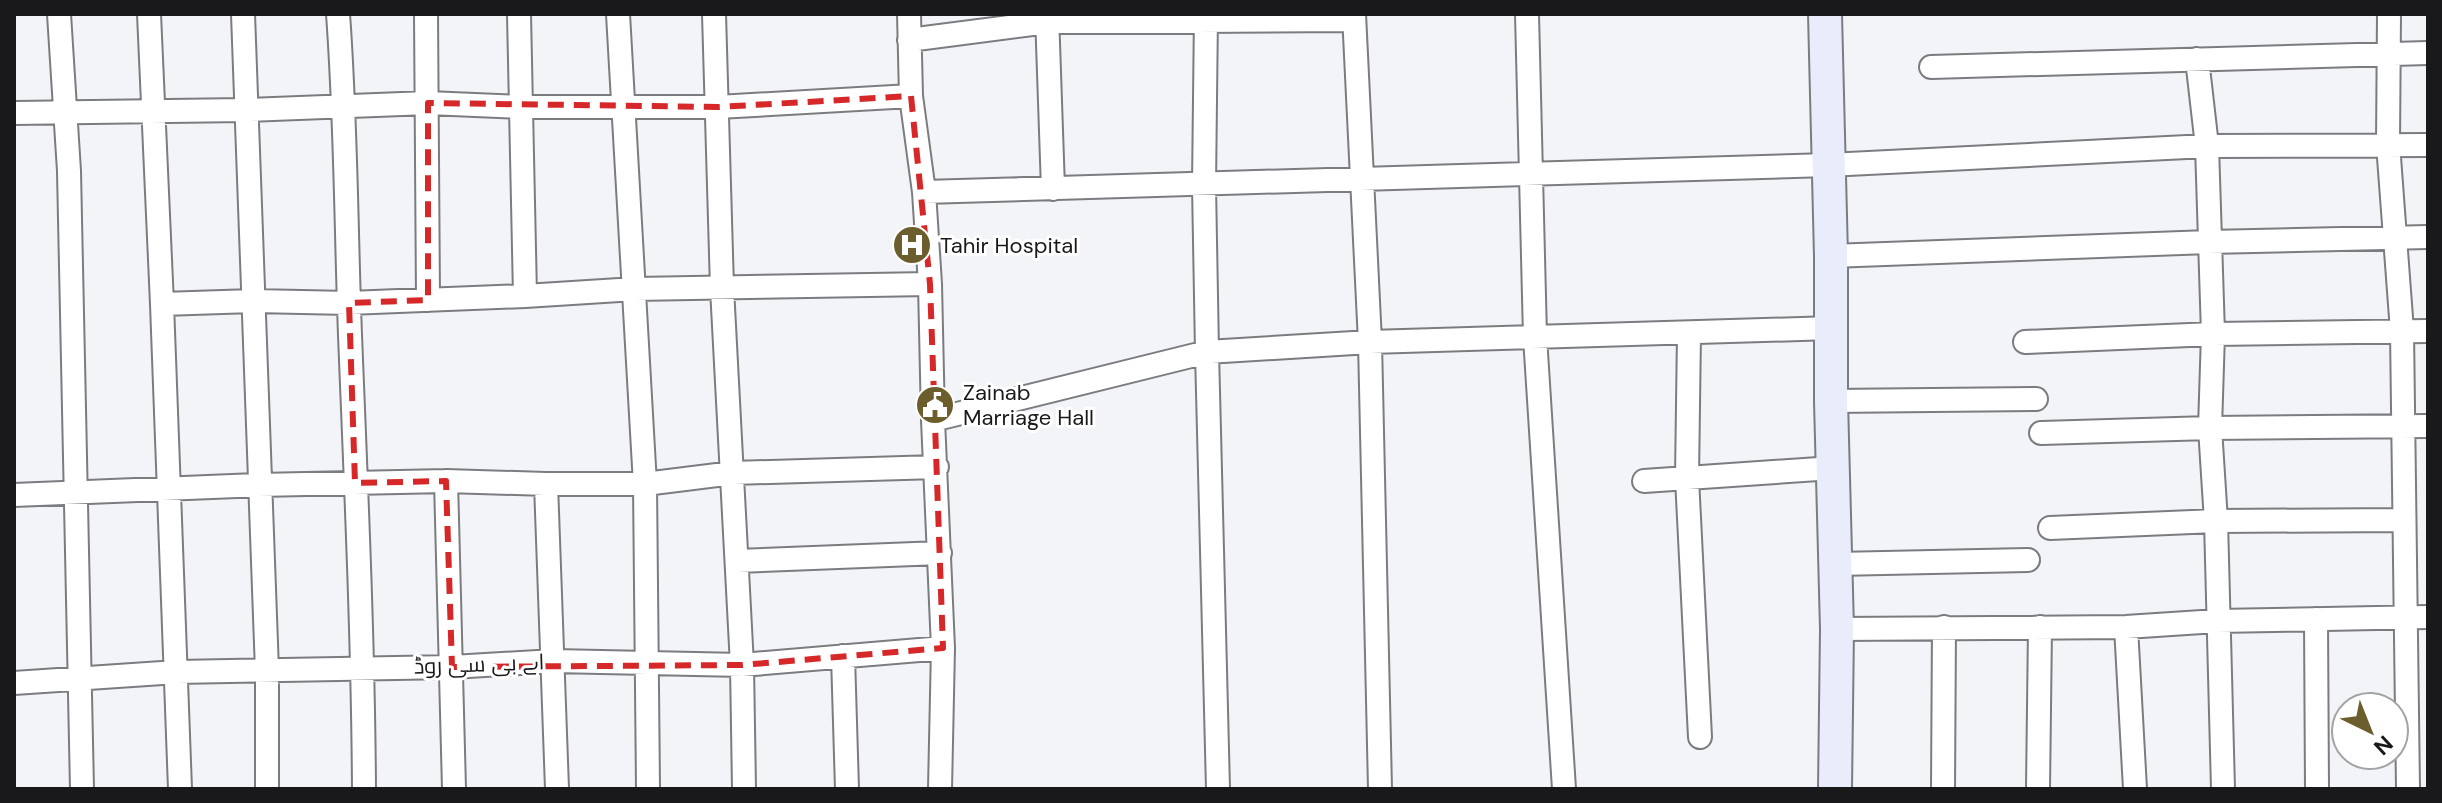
<svg xmlns="http://www.w3.org/2000/svg" width="2442" height="803" font-family="'DM Sans',Cairo,sans-serif">
	<rect width="100%" height="100%" fill="#f3f4f8"/>
	<g fill="none" stroke-linecap="round" stroke-linejoin="round">
		<g stroke="#7b7c80" stroke-width="26">
			<path id="street" d="M59,14L69,171L82,789
				M149,14L162,304
				M243,14L267,671V789
				M338,14C346,121 346,228 350,335C356,486 363,637 364,789
				M426,14L428,300
				M519,14L525,296
				M618,14L645,484L648,789
				M714,14L722,288L742,665L744,789
				M909,14L911,96L924,192L930,284L933,420
				M1047,14L1053,189
				M1206,14L1204,185L1207,352L1218,789
				M1354,14L1370,342L1380,789
				M1527,14L1535,337L1564,789
				M2389,14L2388,144L2402,331L2408,789
				M909,40L1048,22L1354,20
				M2197,59L2207,146L2213,334L2210,428L2216,521L2223,789
				M1931,67L2428,53
				M14,113L245,110L428,103L520,107H718L911,96
				M924,192L1828,165L2207,146L2428,145
				M1831,256L2209,242L2428,237
				M1689,333L1687,478L1700,737
				M2025,342L2213,334L2428,331
				M1831,401L2036,399
				M2041,433L2210,428L2428,426
				M446,481L454,789
				M1644,481L1833,468
				M546,484L557,789
				M14,495L259,485L446,481L546,484H645L733,473L937,467
				M2050,528L2216,521L2403,520
				M737,561L940,553
				M1836,564L2028,560
				M2316,619L2317,789
				M2126,627L2135,789
				M1837,629L2126,627L2217,621L2428,617
				M843,656L847,789
				M14,683L177,672L452,667L554,661L742,665L943,648
				M180,789L162,304L253,301L349,303L525,296L635,289L930,284
				M940,789L943,648L933,420L1207,352L1370,342L1832,328
				M1943,789L1944,627
				M2038,789L2040,627"/>
		</g>
		<g stroke="#7b7c80" stroke-width="36">
			<path id="secondary" d="M1825,14L1831,256V401L1837,629L1835,789"/>
		</g>
		<use href="#street" stroke="#fff" stroke-width="22"/>
		<use href="#secondary" stroke="#e9edfb" stroke-width="32"/>
	</g>
	<path fill="none" stroke="#d62828" stroke-width="6" stroke-dasharray="16 10" stroke-linejoin="round" d="M911,96L930,284L943,648L742,665L452,667L446,481L355,483L349,303L428,300V103L718,107Z"/>
	<defs>
		<g id="hospital-disc" transform="scale(2)"><circle r="9.5" fill="#6c5e2c" stroke="#fff"/><path d="M-5-5h3v3.5h4V-5h3V5h-3V1.5h-4V5h-3Z" fill="#fff"/></g>
		<g id="civic-disc" transform="scale(2)"><circle r="9.5" fill="#6c5e2c" stroke="#fff"/><path d="M-.6-6.5H3V-4.5H.6V-3L4-1V1h2V6H-6V1h2V-1L-.6-3ZM-1.2 2.5V6h2.4V2.5Z" fill="#fff"/></g>
	</defs>
	<g fill-rule="evenodd">
		<use href="#hospital-disc" x="912" y="245"/>
		<use href="#civic-disc" x="935" y="405"/>
	</g>
	<g text-anchor="middle" dominant-baseline="central" stroke-width="6" stroke-linejoin="round" paint-order="stroke">
		<g font-size="22" fill="#19191b" stroke="#fff" text-anchor="start">
			<text x="940" y="245">Tahir Hospital</text>
			<text x="963" y="392">Zainab<tspan x="963" dy="25">Marriage Hall</tspan></text>
		</g>
		<g font-size="22" fill="#19191b" stroke="#fff">
			<text transform="translate(479 664) rotate(-2)">اے بی سی روڈ</text>
		</g>
	</g>
	<rect width="2442" height="803" fill="none" stroke="#19191b" stroke-width="32"/>
	<g transform="translate(2370 731) rotate(137)"><circle r="38" fill="#ffffff" stroke="#a3a3a4" stroke-width="2"/>
	<path d="M0-6L14 30L0 20L-14 30Z" fill="#6c5e2c"/>
	<text y="-12" font-size="22" font-weight="bold" text-anchor="middle" fill="#19191b">N</text>
	</g>
</svg>
